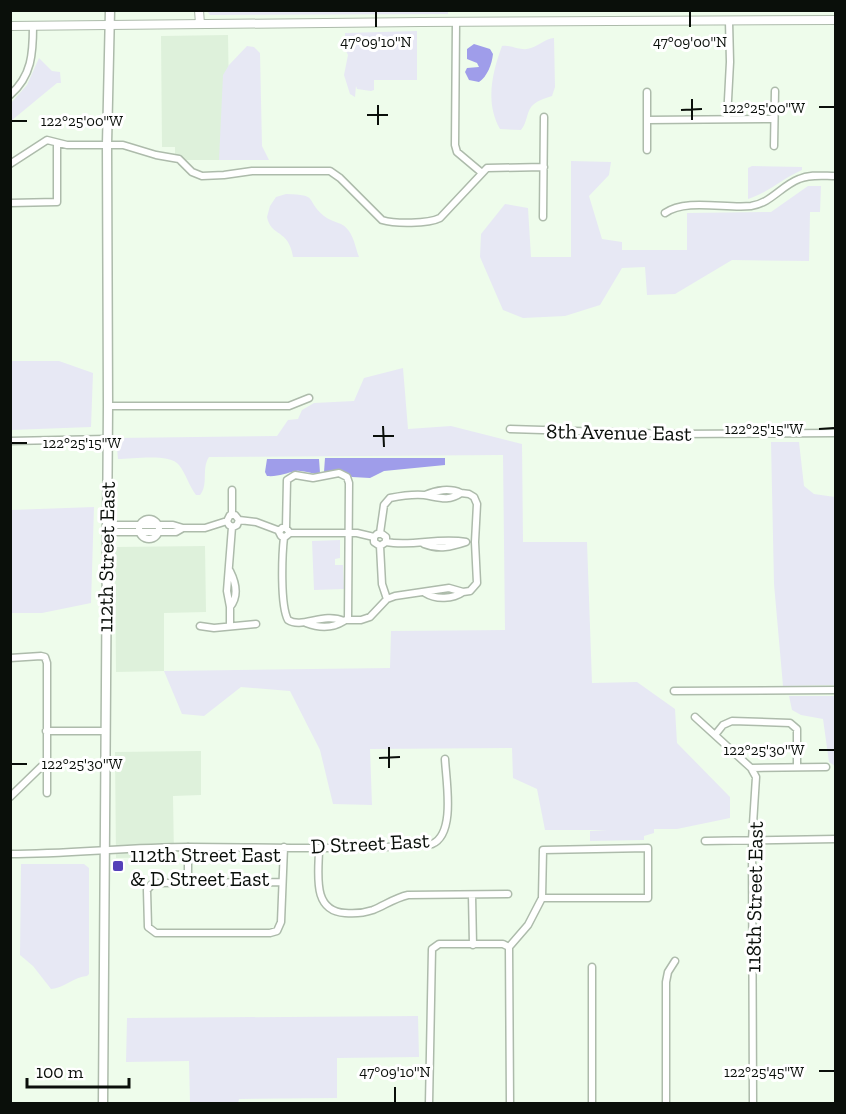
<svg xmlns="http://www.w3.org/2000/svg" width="846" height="1114" font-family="'Zilla Slab',serif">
	<rect width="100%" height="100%" fill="#eefceb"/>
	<path fill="#def1db" d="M228,35L230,160H175V147H162L161,36Z
		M205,546L206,612L164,613V671L116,672L115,547Z
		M201,751V795L173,796L174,857L116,858L115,752Z"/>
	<path fill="#e7e8f4" d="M207,11L448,10V14L210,15Z
		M417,31V80H374V90L371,91L357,89L356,86L355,97L350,94L344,75L348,55L345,49V33Z
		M554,38L555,87L552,96C546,98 539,100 534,104C526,110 528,122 521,130L500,129C485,103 492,73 502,46C511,44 521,52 531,48C540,45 545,39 554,38Z
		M247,46L254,47L260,53L262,146L269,160H219L223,75L229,65Z
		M39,58L52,71L60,72L61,83H57L11,121V103L27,85Z
		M571,161L611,162L609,175L589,196L602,239L622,242V250H687V213L771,212L808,186H821L820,212H810L809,261L732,260L675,294L647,295L645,267L622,268L600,305L565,316L523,318L503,310L480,257L481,234L505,204L528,208L531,257H571Z
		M752,166L802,167V170C783,178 768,193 748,199V168Z
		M286,194C320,195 304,199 324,216C329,220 336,222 341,224C353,230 355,246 359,257H293C289,229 271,237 267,217L270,206L276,197Z
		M11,361H59L93,373L91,427L11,430Z
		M403,368L408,429L451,426L522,444L523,542H587L592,683L637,682L675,709L677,743L730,797V818L677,829H654V833L644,836V840L590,841V831L607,830H545L537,789L513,778L512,748L370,749L372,805L333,804L320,750L290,691L241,687L204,716L182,714L164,671L390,668L391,631L505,630L503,455L209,457C201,469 209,484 200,495H196C189,486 186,474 179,465C170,453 133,459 118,459L116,438L277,436L288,420L298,419L302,410L314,403L354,401L364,378Z
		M771,442H799L804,486L814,494L835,497V685L783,686L774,584Z
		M94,507L91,603L42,613H11V510Z
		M340,540V558L335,559V565H343L344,589L314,590L312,541Z
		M789,696H835V766L829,762L823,719L801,715L792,710Z
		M21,864H84L89,868V974L87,976C74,977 64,988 51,989L33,966L20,955Z
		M418,1016L419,1057L337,1058V1098L239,1099L238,1103H190L189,1061L126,1062L127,1018Z"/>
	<path fill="#9f9dea" d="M474,44L490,49L493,54C492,64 487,77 479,82L469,80L465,72L467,68L479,67L477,63L467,59V49Z
		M325,458H445V465L384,471L370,478L352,477L340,470L324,472Z
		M267,459H319L320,473C312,475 304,470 296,471C286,473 278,477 267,476L265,472Z"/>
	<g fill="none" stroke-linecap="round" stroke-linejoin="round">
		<g stroke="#adbbab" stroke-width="9">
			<path id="minor" d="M456,22L455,145L457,152L482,173
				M10,95C32,76 33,53 33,26
				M727,119L730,62L729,21
				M647,120L774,119
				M774,146L775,91
				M647,150V92
				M10,164L47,140L67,145H123L156,155L179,159L192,172L202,176L224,175L252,171H330L340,178L382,220C395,224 428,224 440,218L487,168L544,167
				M10,203L57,202V144
				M665,213C686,198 726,209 751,206C771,203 781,186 799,179C810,174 823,176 836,176
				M543,217L544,117
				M108,406H289L309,398
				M510,429L672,434L836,433
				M10,441L107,439
				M232,490V515
				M461,493L469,494L474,497L477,504L475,542L477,583L470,591L463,592
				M139 529a10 10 0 1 1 20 0a10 10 0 1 1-20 0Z
				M239,520L237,525L233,527L229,525L227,521L230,515H235L239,520L256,522L280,531
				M183,528H205L227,521
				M286,528L287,480L295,475L313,478L339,473L347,477L349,483L348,620
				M106,532H176L183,528L173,525H106
				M290,533L285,537L281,536L279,532L282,528H286L290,533H357L374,537
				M380,533L384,505L390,498C400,496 413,494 424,495C438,497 448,502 461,493C450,488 436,490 425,495
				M284,537C282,555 280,605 288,620C302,629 323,612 344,621C333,628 319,628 306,623
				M386,542V537L382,534H377L374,537V542L380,546L386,542C413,547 438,537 466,542C451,547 439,550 424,544
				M380,546L382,584L387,599
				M230,571C236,583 239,596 230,607L227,591L232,527
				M230,607V625
				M346,620H361L370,617L387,599L395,596L449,588L463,592C453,599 436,600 425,593
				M200,626L214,628L256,624
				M10,658L41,656L45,657L47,663V793
				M674,691L836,690
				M695,717L751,768L756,777L752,840L753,1104
				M46,731H104
				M715,735L723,725L732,721L790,723L797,729V767
				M751,768L826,767
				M10,797L46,762
				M705,841L836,839
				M188,847V882
				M319,848C319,872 311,911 345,913C355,914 364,913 373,910C385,905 395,898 408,895L508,894
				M10,854C70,854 129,847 189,847C270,847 351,851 432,844C456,834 446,781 445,759
				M281,882L153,883L147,890L148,927L156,933H270L277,931L281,922L284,847
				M472,895L473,945
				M509,947L528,925L542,898L543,850L648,848V898H542
				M509,947L510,1104
				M592,967V1104
				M429,1104L432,949L439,944H503L509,947
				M666,1104V982L668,972L675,961"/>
		</g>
		<g stroke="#adbbab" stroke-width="10">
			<path id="tertiary" d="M199,10L200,24
				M10,26L421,22L836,20"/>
		</g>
		<g stroke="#adbbab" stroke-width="11">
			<path id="secondary" d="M103,1104L108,406L107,144L110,10"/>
		</g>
		<use href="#minor" stroke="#fff" stroke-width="6"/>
		<use href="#tertiary" stroke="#fff" stroke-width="8"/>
		<use href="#secondary" stroke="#fff" stroke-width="8"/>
	</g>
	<path fill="none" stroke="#0a0f0a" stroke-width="2" d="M376,12V27M690,12V27M692,99V120M378,105V125M819,107H834M681,110L702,109M367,115H388M12,121H27M383,426L384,447M819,429L834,428M373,436H394M12,443H27M389,747V768M819,750H834M379,758L400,757M12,764H27M819,1071H834M395,1087V1102"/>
	<rect fill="#5541b9" stroke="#fff" stroke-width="2" x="112" y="860" width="12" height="12" rx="3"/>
	<g text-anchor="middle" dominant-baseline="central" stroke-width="6" stroke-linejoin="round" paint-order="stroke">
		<g font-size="21" fill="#0a0f0a" stroke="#fff">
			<text transform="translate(619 432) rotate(1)">8th Avenue East</text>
			<text transform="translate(106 557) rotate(-89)">112th Street East</text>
			<text transform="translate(370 843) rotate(-3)">D Street East</text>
			<text transform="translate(754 897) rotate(-89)">118th Street East</text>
		</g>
		<g font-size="21" fill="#0a0f0a" stroke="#fff" text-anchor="start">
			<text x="130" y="854">112th Street East<tspan x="130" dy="24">&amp; D Street East</tspan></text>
		</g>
	</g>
	<g font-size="15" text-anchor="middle" fill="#0a0f0a" stroke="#fff" stroke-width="6" stroke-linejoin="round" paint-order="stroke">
		<text x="376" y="47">47°09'10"N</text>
		<text x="690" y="47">47°09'00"N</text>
		<text x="764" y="113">122°25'00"W</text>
		<text x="82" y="126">122°25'00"W</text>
		<text x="764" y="434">122°25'15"W</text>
		<text x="82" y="448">122°25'15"W</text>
		<text x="764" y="755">122°25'30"W</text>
		<text x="82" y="769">122°25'30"W</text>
		<text x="764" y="1077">122°25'45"W</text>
		<text x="395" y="1077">47°09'10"N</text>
	</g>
	<rect width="846" height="1114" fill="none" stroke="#0a0f0a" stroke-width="24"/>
	<path d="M27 1078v9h102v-9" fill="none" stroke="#0a0f0a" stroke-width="3"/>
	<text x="36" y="1078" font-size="18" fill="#0a0f0a" stroke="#ffffff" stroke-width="4.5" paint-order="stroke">100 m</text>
</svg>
